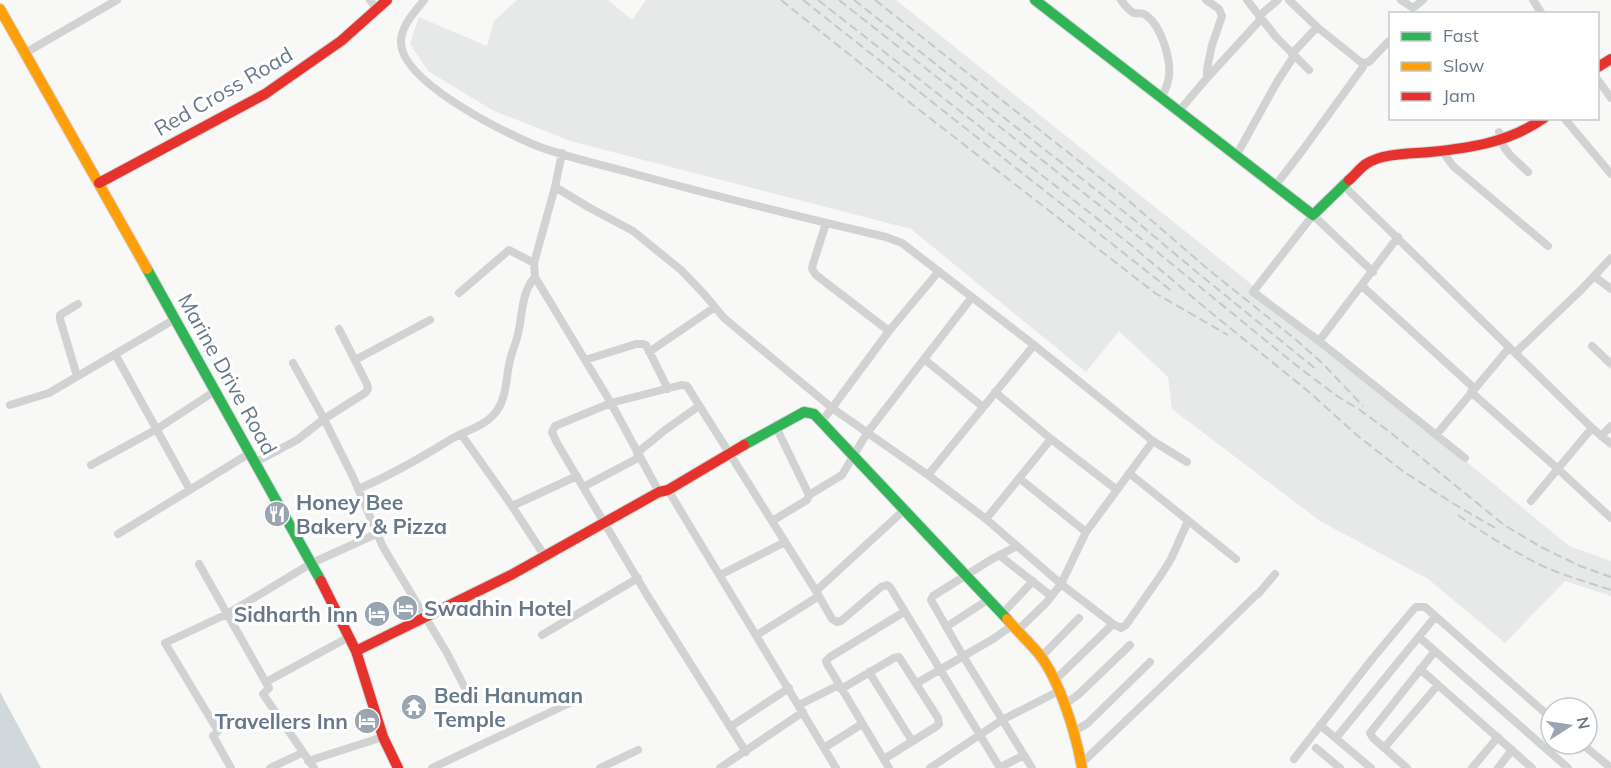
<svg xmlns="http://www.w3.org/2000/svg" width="1611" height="768" font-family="Mulish,sans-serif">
	<rect width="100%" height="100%" fill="#f8f8f7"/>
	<path fill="#e7e8e8" d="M517,0H608L632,20L646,0H896L1240,275L1569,546L1611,561V596L1565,581L1505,643L1428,579L1320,521L1172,409L1168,377L1119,331L1086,372L911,229L570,141L492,110L428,71L410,44L419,17L487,46L494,21Z"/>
	<path fill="#d1d8dc" d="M0,692L41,768H0Z"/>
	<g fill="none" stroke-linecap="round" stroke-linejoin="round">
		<g stroke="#d5d6d7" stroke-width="12">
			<path id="fast" d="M1035,0L1313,215L1349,180
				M147,269L321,581
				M744,445L804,412L814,414L1007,619"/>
		</g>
		<g stroke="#d5d6d7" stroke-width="12">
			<path id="slow" d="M0,9L147,269
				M1007,619C1017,631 1029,642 1039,654C1060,681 1076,734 1082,768"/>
		</g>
		<g stroke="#d5d6d7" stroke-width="12">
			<path id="jam" d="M1598,67L1611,59
				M1349,180C1355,175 1360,168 1366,164C1383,153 1410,154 1430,152C1471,148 1510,142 1544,118
				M99,183L265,94L341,41L387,0
				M321,581L356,651L383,737L398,768
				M356,651L511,575L659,492L668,490L744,445"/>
		</g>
		<path stroke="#d1d2d2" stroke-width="8" d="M370,0L377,10
			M424,0C415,12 400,27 401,43C402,81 498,129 530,143C562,157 601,164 635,174C718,197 801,217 886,237L902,243L1034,345L1153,441L1187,462
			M1121,0C1124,4 1129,11 1134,13C1139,14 1143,12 1147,16C1161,26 1171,59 1169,76C1168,84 1165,91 1161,98
			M1206,0L1219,9L1222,16L1212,45L1207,69V78
			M1247,0L1276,37L1309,70
			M1401,0L1413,8L1423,0
			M1533,0L1542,14
			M1259,16L1278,0
			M25,53L117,0
			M1292,54L1317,27
			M1362,63L1369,62L1388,42
			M1598,80L1611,98
			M1179,111L1207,78L1261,19
			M1564,118L1611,174
			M1499,132L1504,147L1510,155L1528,172
			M1442,151L1453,166L1548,246
			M562,153L555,187L534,263L535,277L611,403L659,492
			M1236,156L1277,82L1294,56
			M1275,186L1302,151L1363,67L1362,63L1317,27L1289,0
			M1344,186L1592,428L1611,444
			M555,187L590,208L633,231L681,270L704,294L724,318L832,408L822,421
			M826,223L813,264L812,269L816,275L889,331
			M939,271L889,331L832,408L928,475L986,519L1061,584L1113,624L1121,628L1126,625L1161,575L1171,559L1188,521
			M1373,272L1313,215L1253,292L1319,341L1465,458
			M1594,276L1611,289
			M1362,286L1474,388
			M459,293L509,250L534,263
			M1319,341L1398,237
			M1592,346L1611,364
			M649,352L715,307
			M1515,353L1581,290L1611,258
			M115,354L190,490
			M924,359L983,407
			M355,360L430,320
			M585,360L636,344H643L646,345L668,389
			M293,363L324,419L353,477L383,547L447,653L465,688
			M77,376L60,319V315L78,304
			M995,392L1051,439L1117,490
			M1471,392L1558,469L1611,518
			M10,405L49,393L175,319
			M461,434L512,506L544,555
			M1436,435L1509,348
			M1601,436L1611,426
			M637,453L665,430L699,406
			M256,462L297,440L324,419L365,393L368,389L367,384L339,329
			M91,465L157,429L215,391
			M1129,473L1236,559
			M928,475L1034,345
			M1019,478L1086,532
			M583,487L640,457
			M358,489C389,476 419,459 448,441C464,430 487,427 498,409C507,395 506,376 510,360C512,352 515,345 517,338C523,317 520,294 535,277
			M668,490L836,768
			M809,495L842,475L867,433L972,297
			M1531,501L1592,428
			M512,506L577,476
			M986,519L1051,439
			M772,521L807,500L809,495L776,427
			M118,534L250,453
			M1017,546L992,559L933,596L931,600L963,656L1032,768
			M999,555L1051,596
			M199,564L269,688L263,694L314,768
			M720,575L785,542
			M816,591L904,510
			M1003,613L1033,581
			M946,627L989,599
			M1018,630L1046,603L1061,584L1086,532L1153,441
			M542,635L638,578
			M757,635L819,596
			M1419,637L1568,768
			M1041,657L1079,618
			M1420,669L1532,768
			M869,672L912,741
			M1055,680L1113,624
			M266,682L349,637
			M917,683L993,639L1013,625
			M841,689L894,658L899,657L938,718L939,724L937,726L884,759
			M799,705L839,685
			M1064,705L1079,694L1130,645
			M1320,725L1371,768
			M730,727L789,688
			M1073,732L1088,723L1150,662
			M1336,738L1435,617
			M1582,744L1611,768
			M824,748L862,724
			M1316,748L1340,768
			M1384,748L1438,685
			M746,752L647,595L557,443L552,432L555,426L611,403L681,385L687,386L816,591L832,619L837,622L841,621L881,587L887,585L890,587L1000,768
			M1294,759L1373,658L1413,610L1416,607H1425L1551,718
			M308,761L383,737
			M1082,763L1203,647L1255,596L1259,593L1275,574
			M231,768L213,736L218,731L165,643L227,614L312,563L376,534
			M270,768L302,753
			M432,768L576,700
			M600,768L638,750
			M720,768L803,712
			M889,768L827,664L826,661L830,657L904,612
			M930,768L1002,720L1059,691
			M999,768L1024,755
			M1407,768L1373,738L1370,733L1435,651
			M1472,768L1498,737
			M1498,768L1512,750"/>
		<use href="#fast" stroke="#30b455" stroke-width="10"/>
		<use href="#slow" stroke="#ff9f0a" stroke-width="10"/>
		<use href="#jam" stroke="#e5322d" stroke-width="10"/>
		<path stroke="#c6c8c9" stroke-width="2" stroke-dasharray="9 4.5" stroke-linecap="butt" d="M781,0L904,98L1155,293L1228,335
			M803,0L1173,292
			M818,0L1131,245L1209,311L1309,392L1358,436L1404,472L1454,504L1499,530
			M839,0L1113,216L1297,366L1337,396L1360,410L1391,433L1504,525L1541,547L1580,566L1611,577
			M854,0L1137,222L1193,269L1317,370
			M875,0L1122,195L1209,270L1295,339L1323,364L1363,406
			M1458,515C1480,531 1504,546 1529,559C1554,573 1584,581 1611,590"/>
	</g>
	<defs>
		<g id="restaurant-disc" transform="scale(1.35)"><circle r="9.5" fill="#99a5b0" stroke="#fff"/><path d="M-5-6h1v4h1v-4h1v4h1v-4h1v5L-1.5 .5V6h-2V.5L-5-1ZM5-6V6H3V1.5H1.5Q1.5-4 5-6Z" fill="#fff"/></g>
		<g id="hotel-disc" transform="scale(1.35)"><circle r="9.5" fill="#99a5b0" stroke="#fff"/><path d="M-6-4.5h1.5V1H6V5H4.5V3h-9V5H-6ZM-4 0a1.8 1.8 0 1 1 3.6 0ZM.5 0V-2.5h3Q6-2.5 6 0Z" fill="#fff"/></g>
		<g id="temple-disc" transform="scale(1.35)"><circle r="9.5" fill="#99a5b0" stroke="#fff"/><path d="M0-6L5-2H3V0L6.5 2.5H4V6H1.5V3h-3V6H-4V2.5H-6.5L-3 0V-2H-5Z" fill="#fff"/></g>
	</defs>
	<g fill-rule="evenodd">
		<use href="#restaurant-disc" x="277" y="514"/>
		<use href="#hotel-disc" x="405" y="608"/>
		<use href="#hotel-disc" x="377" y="614"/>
		<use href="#temple-disc" x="414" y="707"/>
		<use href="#hotel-disc" x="367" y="721"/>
	</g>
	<g text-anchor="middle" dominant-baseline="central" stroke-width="6" stroke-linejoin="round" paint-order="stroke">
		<g font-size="21" fill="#66788a" stroke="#fff">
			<text transform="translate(223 91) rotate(-30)">Red Cross Road</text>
			<text transform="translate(228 374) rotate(61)">Marine Drive Road</text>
		</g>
		<g font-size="21" font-weight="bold" fill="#66788a" stroke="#fff" text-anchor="start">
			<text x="296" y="502">Honey Bee<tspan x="296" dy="24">Bakery &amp; Pizza</tspan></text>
			<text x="424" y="608">Swadhin Hotel</text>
			<text x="358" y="614" text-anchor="end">Sidharth Inn</text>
			<text x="434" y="695">Bedi Hanuman<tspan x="434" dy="24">Temple</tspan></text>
			<text x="348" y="721" text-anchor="end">Travellers Inn</text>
		</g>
	</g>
	<rect x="1389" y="12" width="210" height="108" fill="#ffffff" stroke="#c2c9d0" stroke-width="1.5"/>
	<rect x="1401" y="32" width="30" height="9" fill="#30b455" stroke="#c2c9d0" stroke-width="1.5"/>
	<text x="1443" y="42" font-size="18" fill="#66788a">Fast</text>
	<rect x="1401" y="62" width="30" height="9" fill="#ff9f0a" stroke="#c2c9d0" stroke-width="1.5"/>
	<text x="1443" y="72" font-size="18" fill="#66788a">Slow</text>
	<rect x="1401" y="92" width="30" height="9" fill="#e5322d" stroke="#c2c9d0" stroke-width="1.5"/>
	<text x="1443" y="102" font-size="18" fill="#66788a">Jam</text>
	<g transform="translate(1569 726) rotate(78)"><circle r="28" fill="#ffffff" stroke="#c2c9d0" stroke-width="1.5"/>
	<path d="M0-4.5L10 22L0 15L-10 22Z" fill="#99a5b0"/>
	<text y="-9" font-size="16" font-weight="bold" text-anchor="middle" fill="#66788a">N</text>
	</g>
</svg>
